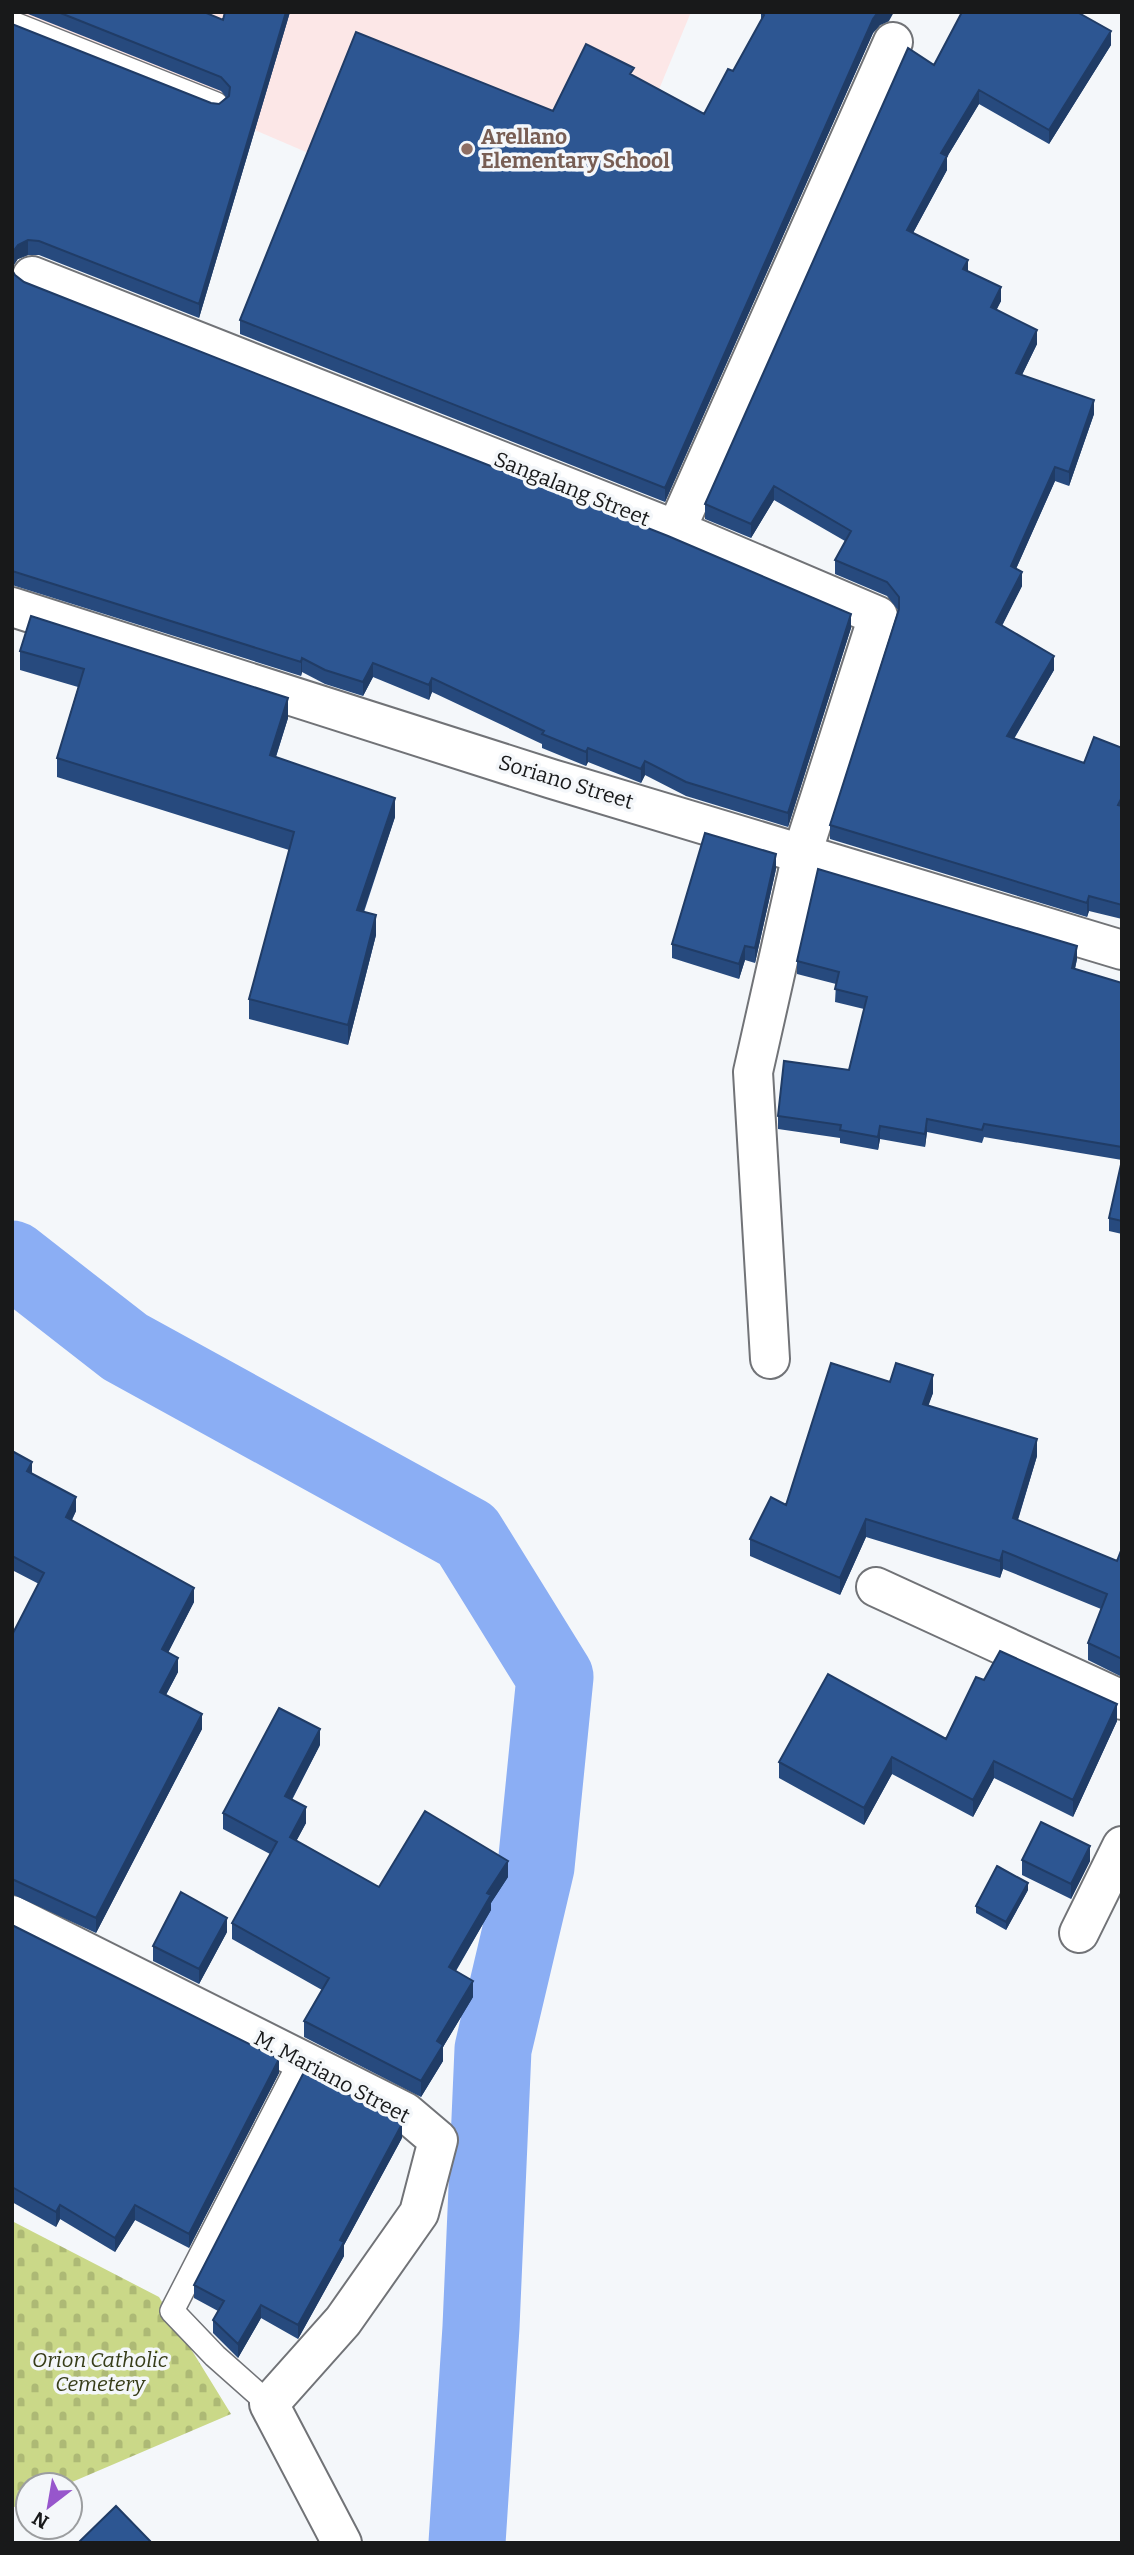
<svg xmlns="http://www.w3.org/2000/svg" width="1134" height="2555" font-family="Bitter,serif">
	<defs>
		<pattern id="cemetery-stones" width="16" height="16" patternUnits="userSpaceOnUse" patternTransform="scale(1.75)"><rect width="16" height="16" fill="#cad888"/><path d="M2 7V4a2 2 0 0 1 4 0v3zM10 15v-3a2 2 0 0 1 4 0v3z" fill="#adb975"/></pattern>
	</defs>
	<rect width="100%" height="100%" fill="#f4f7fa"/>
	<path fill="#fce7e7" d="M12,12H691L584,271L12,26Z"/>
	<path fill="url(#cemetery-stones)" d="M12,2221L159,2297L231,2414L65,2485H28V2501L12,2508Z"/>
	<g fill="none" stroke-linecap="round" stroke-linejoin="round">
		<path stroke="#8baef4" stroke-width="77" d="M12,1259L125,1347L467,1535L555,1677L536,1867L493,2049L481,2327L467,2543"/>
		<g stroke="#717377" stroke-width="26">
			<path id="service" d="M12,23L216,104
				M269,2404L215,2356L172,2311L301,2060"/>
		</g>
		<g stroke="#717377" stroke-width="42">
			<path id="minor" d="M32,276L676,530L878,616L802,854L753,1072L770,1359
				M676,530L893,42
				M876,1587L1122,1700
				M12,1915L405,2112L438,2140L419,2213L343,2321L269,2404L342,2543
				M1079,1933L1122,1846"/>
		</g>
		<g stroke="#717377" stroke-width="42">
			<path id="secondary" d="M12,607L552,779L1122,950"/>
		</g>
		<use href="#service" stroke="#fff" stroke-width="23"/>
		<use href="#minor" stroke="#fff" stroke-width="38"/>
		<use href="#secondary" stroke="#fff" stroke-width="38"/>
	</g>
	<path fill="#274a7e" d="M23,12H204L223,20L225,12H290L199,318L39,255H28L18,259L12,24L211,103L219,104L226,97L221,91Z
		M761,13L889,21L880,25L873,33L665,502L240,334V320L553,111L634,76L704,114L733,71L761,21Z
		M1111,45L1049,144L979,104L947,157V170L913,233L968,271L1001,301L996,310L1037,344L1022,375L1094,414L1069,486L1055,481L1016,569L1022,586L1002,626L1054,670L1014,739L1084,763L1122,748V919L1089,911L1087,917L830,839V825L898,610L887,596L835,574V560L845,541L774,500L751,538L705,519V504L934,65Z
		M12,270L15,275L24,282L851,628L788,827L686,796L645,775L641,783L588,762L586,766L542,748V744L432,692L429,700L373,677L363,696L325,684L302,672L301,676L12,585Z
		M20,651L288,718L276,757L395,817L364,912L376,935L348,1045L249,1019V999L289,850L57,777V758L78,687L20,670Z
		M776,869L755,963L745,960L739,979L672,958V944Z
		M1077,959L1075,969L1122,983V1160L984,1137L982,1143L927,1132L925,1147L880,1139L878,1150L840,1143V1138L778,1129V1116L849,1070L864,1009L835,1002L836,984L797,974V961Z
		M1122,1160V1234L1109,1231V1218Z
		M890,1382L933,1393L928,1405L1037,1456L1018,1520L1117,1561L1122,1548V1677L1088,1660V1643L1101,1609L1003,1569L1000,1578L866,1537L840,1595L750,1556V1539L786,1505Z
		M12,1451L32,1473L76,1511L72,1520L194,1602L168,1653L178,1672L166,1695L202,1729L96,1933L12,1894V1635L39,1584L12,1570Z
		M984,1680L1117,1721L1073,1817L994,1778L973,1817L892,1774L864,1825L779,1778V1762L946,1739Z
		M320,1745L292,1800L306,1823L296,1841L379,1887L508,1877L491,1903V1910L456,1971L473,1997L443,2047V2061L421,2097L304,2037V2021L322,1990L232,1939V1923L270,1854L223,1829V1813Z
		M1022,1860L1090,1861L1071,1899L1022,1875Z
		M1028,1890L1006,1930L976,1913V1906Z
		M12,1925L279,2073L189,2248L135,2220L115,2252L60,2219L56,2227L12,2202Z
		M227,1932L199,1984L153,1961V1946Z
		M402,2138L344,2245V2256L298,2339L261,2318L238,2358L213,2333V2320L218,2311L194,2298V2285Z"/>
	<path fill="#203c66" d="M286,12H290L199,318V304Z
		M878,12H894L889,21L880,25L873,33L665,502V488L873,19Z
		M1111,31V45L1049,144V130Z
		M979,90V104L947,157V170L907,244V230L941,153Z
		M28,240V255L18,259L12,268V253L18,245Z
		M968,260V275L963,269Z
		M1001,287V301L991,321V307Z
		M1037,330V344L1016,387V373Z
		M1094,400V414L1069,486V472Z
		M1055,467V481L1011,580V566Z
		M774,486V500L751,538V524Z
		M1022,572V586L996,637V622Z
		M851,614V628L788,827V813Z
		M1054,656V670L1007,750V736Z
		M302,658V672L301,676V662Z
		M373,663V677L363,696V682Z
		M432,678V692L429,700V685Z
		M288,698V718L270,775V755Z
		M588,748V762L586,766V752Z
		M645,761V775L641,783V769Z
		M395,798V817L357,930V910Z
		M776,854V869L755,963V948Z
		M1089,896V911L1087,917V903Z
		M376,915V935L348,1045V1025Z
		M745,946V960L739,979V964Z
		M1077,946V959L1072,981V968Z
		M927,1119V1132L925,1147V1134Z
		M880,1126V1139L878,1150V1137Z
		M933,1375V1393L923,1421V1404Z
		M1037,1439V1456L1013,1535V1518Z
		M32,1462V1476L27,1471Z
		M76,1497V1511L66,1531V1517Z
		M866,1519V1537L840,1595V1578Z
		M1003,1551V1569L1000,1578V1561Z
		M194,1588V1602L162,1664V1649Z
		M178,1658V1672L160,1706V1692Z
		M1117,1704V1721L1073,1817V1800Z
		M202,1714V1729L96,1933V1918Z
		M320,1729V1745L285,1812V1796Z
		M892,1757V1774L864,1825V1808Z
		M994,1761V1778L973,1817V1800Z
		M306,1807V1823L290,1853V1837Z
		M1090,1846V1861L1071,1899V1884Z
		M508,1861V1877L491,1903V1910L449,1982V1967L487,1893Z
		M1028,1883V1890L1006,1930V1922Z
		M227,1918V1932L199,1984V1969Z
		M473,1981V1997L443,2047V2061L421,2097V2081L437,2041Z
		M279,2059V2073L189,2248V2234Z
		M402,2124V2138L344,2245V2256L298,2339V2325L340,2240Z
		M60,2205V2219L56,2227V2212Z
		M135,2205V2220L115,2252V2238Z
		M261,2305V2318L238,2358V2344Z"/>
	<path fill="#2d5692" stroke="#203c66" stroke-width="2" d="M58,12H204L223,20L225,12H286L199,304L39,241L28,240L18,245L12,253V24L211,103L219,104L229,96L230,87L221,77Z
		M762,12H878L873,19L665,488L240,320L356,32L553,111L586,44L634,68L630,74L704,114L728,69L733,71L764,15L761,13Z
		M962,12H1077L1111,31L1049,130L979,90L941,153L947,156L907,230L968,260L963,269L1001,287L991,307L1037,330L1016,373L1094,400L1069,472L1055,467L1011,566L1022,572L996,622L1054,656L1007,736L1084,763L1094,737L1122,748V797L1118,805L1122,806V905L1089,896L1087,903L830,825L899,609V597L887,582L835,560L851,531L774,486L751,524L705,504L908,48L934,65Z
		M12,270L15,275L24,282L668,536L851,614L788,813L686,782L645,761L641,769L588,748L586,752L542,734L544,731L432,678L429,685L373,663L363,682L325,670L302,658L301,662L12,571Z
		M31,616L288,698L270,755L395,798L357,910L376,915L348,1025L249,999L294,832L57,758L84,669L20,651Z
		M705,833L776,854L755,948L745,946L739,964L672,944Z
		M818,869L1077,946L1072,968L1122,983V1147L984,1124L982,1130L927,1119L925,1134L880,1126L878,1137L840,1130L841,1125L778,1116L784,1061L849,1070L867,997L835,989L839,972L797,961Z
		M1122,1160V1221L1109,1218Z
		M831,1363L890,1382L896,1363L933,1375L923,1404L1037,1439L1013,1518L1117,1561L1122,1548V1659L1088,1643L1107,1594L1003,1551L1000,1561L866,1519L840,1578L750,1539L771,1497L786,1505Z
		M12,1451L32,1462L27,1471L76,1497L66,1517L194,1588L162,1649L178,1658L160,1692L202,1714L96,1918L12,1879V1635L44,1573L12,1556Z
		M1000,1651L1117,1704L1073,1800L994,1761L973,1800L892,1757L864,1808L779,1762L828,1674L946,1739L976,1677L984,1680Z
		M279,1708L320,1729L285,1796L306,1807L290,1837L379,1887L425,1811L508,1861L487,1893L491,1895L449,1967L473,1981L437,2041L443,2045L421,2081L304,2021L329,1978L232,1923L277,1842L223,1813Z
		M1041,1822L1090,1846L1071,1884L1022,1860Z
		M997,1866L1028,1883L1006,1922L976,1906Z
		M181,1892L227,1918L199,1969L153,1946Z
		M12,1925L279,2059L189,2234L135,2205L115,2238L60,2205L56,2212L12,2187Z
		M304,2072L393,2117L402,2124L340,2240L344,2242L298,2325L261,2305L238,2344L213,2320L224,2301L194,2285Z
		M116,2506L152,2543H78Z"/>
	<circle fill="#8d6e63" stroke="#f4f7fa" stroke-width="2.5" cx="467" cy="149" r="7"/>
	<g text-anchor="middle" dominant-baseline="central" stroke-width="7" stroke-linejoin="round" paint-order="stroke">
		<g font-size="21" font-weight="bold" fill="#785e54" stroke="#f4f7fa" text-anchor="start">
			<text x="481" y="137">Arellano<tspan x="481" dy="24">Elementary School</tspan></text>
		</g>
		<g font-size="21" fill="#18191a" stroke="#f4f7fa">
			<text transform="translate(572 489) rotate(22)">Sangalang Street</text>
			<text transform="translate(566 782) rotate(17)">Soriano Street</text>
			<text transform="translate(332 2077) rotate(28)">M. Mariano Street</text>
		</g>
		<g font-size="21" font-style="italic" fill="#373d19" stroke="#f4f7fa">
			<text x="100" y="2360">Orion Catholic<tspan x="100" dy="24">Cemetery</tspan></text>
		</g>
	</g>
	<rect width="1134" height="2555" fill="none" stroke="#18191a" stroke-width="28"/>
	<g transform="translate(49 2506) rotate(211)"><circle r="33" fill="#f4f7fa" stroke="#9c9ea0" stroke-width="2"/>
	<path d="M0-5L12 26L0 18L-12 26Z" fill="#9756cc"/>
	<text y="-10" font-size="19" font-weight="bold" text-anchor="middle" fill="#18191a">N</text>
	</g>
</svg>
